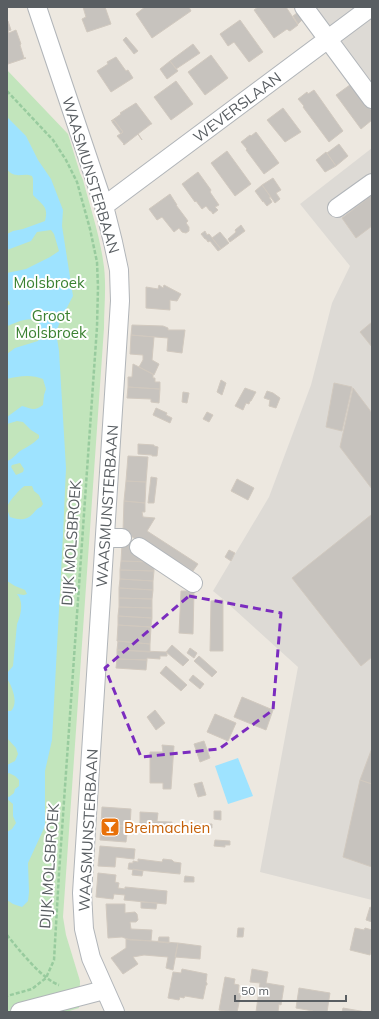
<svg xmlns="http://www.w3.org/2000/svg" width="379" height="1019" font-family="Mulish,sans-serif">
	<rect width="100%" height="100%" fill="#ede8e0"/>
	<path fill="#dddad5" d="M305,7H372V108L321,33Z
		M372,148V900L260,872L298,667L224,600L213,591L269,497L311,385L332,303L350,266L300,204Z"/>
	<path fill="#c2e5bc" d="M7,70L68,134L80,173L83,180C90,206 99,233 103,260C107,282 104,306 104,328L63,917L66,935L80,981L79,1008L66,1012H7Z"/>
	<path fill="#9ee3ff" fill-rule="evenodd" d="M7,117L26,136L38,160L51,179L63,210L62,226L73,296L62,317L56,332L59,351L66,468L63,535L52,740L45,771V826L28,863L29,892L28,901L22,907L13,904L7,900V832L12,829L16,823L13,816V804L7,799V796L9,797L14,793L15,789L19,786V780L15,776L9,773L7,774V765L15,761L18,754L16,748L7,738V711H11C19,702 12,687 7,678L8,672L13,666L17,624C21,615 24,602 17,594L24,595L27,594L25,590L15,586L7,581V509L10,517C15,519 23,521 29,517C34,514 35,509 41,507L43,504L39,495L34,491L32,486C30,486 27,486 25,486C21,487 8,503 7,507V461C13,459 15,455 20,451C27,447 33,444 39,438V435L31,430L23,422L17,421L7,424V417L22,406C31,408 34,412 43,405L44,395L46,389L43,379C32,374 18,376 7,379V354L15,348L38,341L40,336L39,322C30,315 16,323 7,326V306L10,304L9,301L7,300V273L26,269L50,257L59,251L54,234L51,230L37,232L31,241L7,250V234L13,231L23,229L45,221C49,206 42,205 33,195V179L32,176C23,172 15,180 7,169ZM20,463L24,469L23,472L16,475L11,467L12,465Z
		M238,758L253,796L228,804L215,766Z"/>
	<path fill="#c7c3be" stroke="#d1c9bf" d="M83,7H105L111,24L87,32L82,19L86,17Z
		M145,7H189L191,11L152,38L136,14Z
		M258,7H286L298,25L290,31L288,30L287,29L274,38L254,10Z
		M297,13L302,20L298,24L293,16Z
		M240,20L263,52L249,62L234,42L228,46L220,34Z
		M8,21L11,30L8,31L9,33L16,30L21,44L20,45L24,58H26L8,64L7,61V22Z
		M126,37L138,51L134,54L123,40Z
		M193,44L200,53L176,69L170,61Z
		M211,55L228,78L205,95L188,72Z
		M116,57L126,71L128,70L133,78L111,92L97,71L108,64L107,62Z
		M170,61L178,71L167,79L160,69Z
		M176,81L193,104L171,120L154,97Z
		M354,82L358,93L372,111V120L361,129L336,95Z
		M314,90L343,131L329,142L303,107L304,106L298,99L307,92L308,94Z
		M136,103L152,124H151L138,134L142,140L138,134L124,145L123,144H124L117,136L123,132L114,120L111,121L121,114L120,113Z
		M283,108L301,132L285,142L267,120Z
		M114,120L123,132L121,134L112,122Z
		M256,132L279,163L264,174L246,150L247,149L241,142L250,135L251,136Z
		M339,144L348,156L336,166L327,153Z
		M227,151L251,184L235,196L211,163Z
		M326,152L336,166L325,172L316,160Z
		M198,172L211,190L210,192L219,205L215,207L218,210L213,214L211,211H210L206,206L202,209L196,201L195,202L182,184Z
		M273,178L281,190L276,193L280,199L275,203L262,185Z
		M262,185L271,197H269L272,202L267,206L263,201V202L255,191Z
		M170,194L177,205H176L188,221L186,223L189,227V231L186,233L182,232L179,228L174,232L162,217L157,220L149,209Z
		M372,195V226L356,238L342,218Z
		M241,225L245,231L230,242L228,239L236,232L235,230Z
		M205,231L207,235L209,234L221,249L218,251L210,241L208,242L206,239H205L201,234Z
		M220,232L229,243L221,249L212,238Z
		M159,285L163,288L164,285L181,294L177,301L170,300V310L146,308V287L158,289Z
		M372,322V347L360,332Z
		M132,325L163,326L168,328V330H185L182,353L167,351L168,338L131,335Z
		M131,335L154,337L152,360L159,364L154,375L139,367L143,360V355L130,354Z
		M133,364L153,374V378H155V382H160V389L128,387V377H132Z
		M221,380L226,383L222,395L217,392Z
		M334,383L352,387L342,431L326,427Z
		M128,387L160,389L159,403L151,402V399L127,398Z
		M245,388L256,392L251,401H250L249,404L246,403L243,410L235,406Z
		M353,388L372,413V489L340,447Z
		M267,391L273,393L280,398L276,408L269,406L270,400L264,398Z
		M183,392L189,393L187,403L182,402Z
		M156,408L167,413L166,415L172,418L170,423L153,415Z
		M207,412L213,415L209,422L203,419Z
		M138,444L154,445V446L158,447L157,456H152V455L138,454Z
		M128,456L148,457L146,482L126,481Z
		M151,477L157,478L154,503H148Z
		M237,479L254,488L248,500L231,491Z
		M126,481L146,482L145,503L124,501Z
		M124,501L145,503V512H142L143,517L155,518L147,531L198,564L193,571L182,564L180,567L123,531Z
		M371,515L372,517V657L361,666L292,578Z
		M122,544L131,545L139,551V559L149,560V562L121,561Z
		M229,550L235,553L231,561L225,557Z
		M121,561L154,562V571L120,570Z
		M120,570L154,571L153,581L120,579Z
		M120,579L153,581V590L119,588Z
		M119,588L153,590L152,599L119,598Z
		M181,591H194L193,634L179,633Z
		M119,598L152,599V608L119,607Z
		M223,600V651H210L211,601Z
		M119,607L152,608V618L118,616Z
		M118,616L152,618L151,627L118,625Z
		M118,625L151,627L150,644L117,641Z
		M118,641L150,644V652L117,650Z
		M172,645L189,660L183,666L166,652Z
		M190,648L197,653L194,658L187,653Z
		M117,650L167,652V656H160V659L147,658V660L117,659Z
		M199,656L217,672L212,677L194,661Z
		M117,659L147,660L146,670L116,668Z
		M166,666L187,685L181,691L160,673Z
		M193,675L204,684L200,689L189,680Z
		M242,697L273,710L266,730L234,717Z
		M155,710L165,723L156,730L147,717Z
		M215,714L236,723L228,741L207,732Z
		M204,741L210,758L200,762L194,744Z
		M162,745L174,746L171,789H163V783H150V752H163Z
		M372,748V784L360,780Z
		M360,780L372,784V867L343,857Z
		M202,782L206,795L198,797L194,784Z
		M102,807L131,809L130,827L101,824Z
		M214,811H221V820L214,819Z
		M140,812L158,813L157,821H140Z
		M140,821L172,822V830L139,829Z
		M101,824L128,826L126,842L100,840Z
		M190,824H212V828L190,829Z
		M215,840L230,841V845H225V847L214,846Z
		M100,846L135,849L134,859L116,857L115,867L98,866Z
		M138,859L162,862L163,859L172,860L174,862L181,863L180,874L128,869L129,863H133V861L138,862Z
		M133,869L143,871L142,876L132,875Z
		M98,873L116,875L115,882L119,883L118,888L125,889V887L167,891L166,904L124,900L125,895L114,894L113,899L96,897Z
		M185,876L194,877V882H184Z
		M141,902L157,903L156,909L141,908Z
		M106,904H125V913L135,912L137,914L138,920L136,922H130L131,929L152,930L151,941L130,940L122,937L108,938Z
		M370,907L372,908V922L366,920Z
		M238,928H244L243,937H237Z
		M355,928L364,930L365,928L372,930V945L370,955L350,950Z
		M159,937H169V943L158,942Z
		M126,939L178,943L173,970L166,968L168,957L144,955L133,957L138,964L123,974L111,958L126,948Z
		M178,943L201,946L200,959L175,957Z
		M182,969L207,974L206,982L207,983V985H206L203,999L185,996L184,998L180,997L179,1000L168,998L173,972L181,973Z
		M252,969L268,972L266,983L284,986L281,1005L279,1004L278,1012H256L260,983L250,982Z
		M225,977L235,979L234,984L239,985L238,993L241,994L237,1012H231L219,1010Z
		M299,988L330,993L327,1012H313V1011L296,1008Z
		M343,1008L366,1012H342Z"/>
	<g fill="none" stroke-linecap="round" stroke-linejoin="round">
		<g stroke="#b1b5b9" stroke-width="20">
			<path id="minor" d="M37,7L104,206L113,242L119,270L120,301L82,893L84,929L91,958L115,1012
				M304,7L372,99
				M104,206L371,7
				M337,208L372,183
				M105,538H122
				M139,547L193,583
				M20,1012L104,990"/>
		</g>
		<path stroke="#98cb9e" stroke-width="2.5" stroke-dasharray="4 2" stroke-linecap="butt" d="M7,91L53,140L66,160L77,182L90,229L97,262L98,287L97,327L59,873L54,960L46,978L32,989L7,996
			M7,935C19,950 42,979 59,985"/>
		<use href="#minor" stroke="#fff" stroke-width="18"/>
	</g>
	<path fill="none" stroke="#7b2cbf" stroke-width="3" stroke-dasharray="8 5" stroke-linejoin="round" d="M189,596L281,613L273,710L219,749L141,757L105,668Z"/>
	<defs>
		<g id="bar-square" transform="scale(1)"><rect x="-9" y="-9" width="18" height="18" rx="4" fill="#e8710a" stroke="#fff"/><path d="M-6-5H6L.8 .8V4.5H3.5V6h-7V4.5H-.8V.8Z" fill="#fff"/></g>
	</defs>
	<g fill-rule="evenodd">
		<use href="#bar-square" x="110" y="827"/>
	</g>
	<g text-anchor="middle" dominant-baseline="central" stroke-width="4" stroke-linejoin="round" paint-order="stroke">
		<g font-size="15" fill="#595e62" stroke="#fff">
			<text transform="translate(237 107) rotate(-37)">WEVERSLAAN</text>
			<text transform="translate(91 175) rotate(73)">WAASMUNSTERBAAN</text>
			<text transform="translate(107 506) rotate(-86)">WAASMUNSTERBAAN</text>
			<text transform="translate(71 543) rotate(-86)">DIJK MOLSBROEK</text>
			<text transform="translate(88 830) rotate(-87)">WAASMUNSTERBAAN</text>
			<text transform="translate(49 866) rotate(-86)">DIJK MOLSBROEK</text>
		</g>
		<g font-size="15" fill="#3a8131" stroke="#fff">
			<text x="49" y="282">Molsbroek</text>
			<text x="51" y="315">Groot<tspan x="51" dy="17">Molsbroek</tspan></text>
		</g>
		<g font-size="15" fill="#c56008" stroke="#fff" text-anchor="start">
			<text x="124" y="827">Breimachien</text>
		</g>
	</g>
	<rect width="379" height="1019" fill="none" stroke="#595e62" stroke-width="16"/>
	<path d="M235 995v6h111v-6" fill="none" stroke="#595e62" stroke-width="2"/>
	<text x="241" y="995" font-size="12" fill="#595e62" stroke="#ffffff" stroke-width="3" paint-order="stroke">50 m</text>
</svg>
